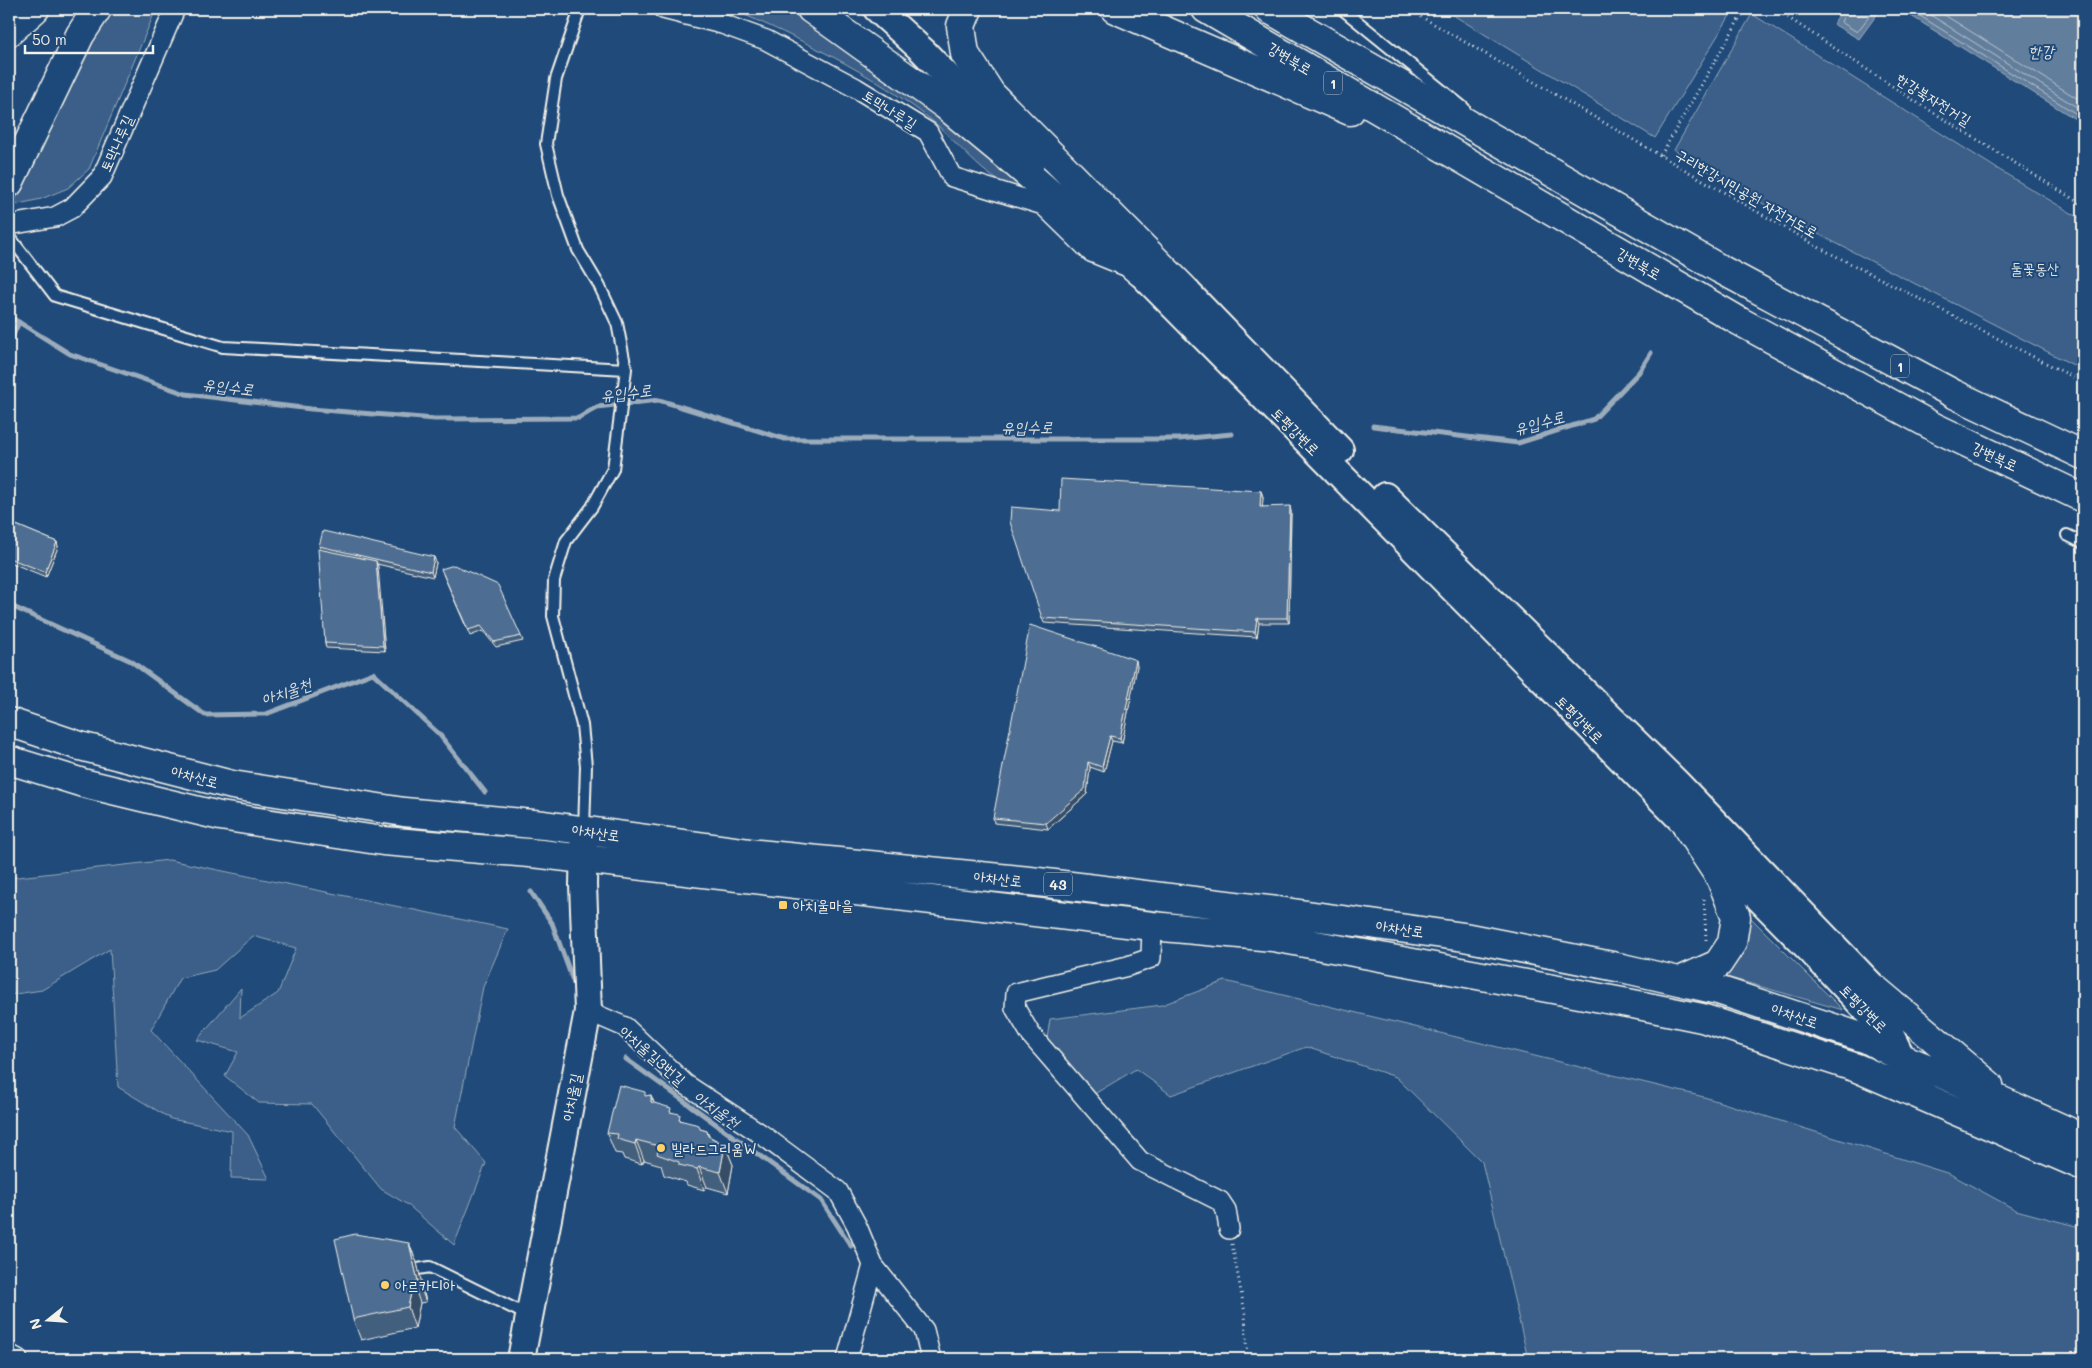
<svg xmlns="http://www.w3.org/2000/svg" width="2092" height="1368" font-family="Mali,'Poor Story',sans-serif">
	<rect width="100%" height="100%" fill="#1f4a7a"/>
	<filter id="ink" filterUnits="userSpaceOnUse"><feTurbulence type="fractalNoise" baseFrequency=".02" numOctaves="2"/><feDisplacementMap in="SourceGraphic" scale="10" xChannelSelector="R" yChannelSelector="G"/><feConvolveMatrix kernelMatrix="1 2 1 2 8 2 1 2 1" color-interpolation-filters="sRGB"/></filter>
	<g filter="url(#ink)">
		<path fill="#3a5f88" stroke="#97a8b8" d="M109,9H156L89,169L68,188L41,199L14,205L24,176Z
			M731,9H803L1037,189C1031,189 1024,191 1018,189C982,179 959,142 930,119C872,73 799,38 731,9Z
			M1443,9H1734L1655,138Z
			M1752,14L1996,168L2083,220V370L1787,218L1674,150Z
			M169,860L508,929L483,987L455,1127L486,1163L454,1245L408,1205L381,1189L312,1104L259,1103L225,1076L238,1052L197,1040L241,988L240,1018L278,993L296,948L253,936L215,970L180,978L151,1030L248,1135L269,1179L231,1178L232,1131L171,1119L118,1087L110,949L42,990L9,995V878Z
			M1745,912L1843,1010L1727,977L1739,957Z
			M1225,981L1704,1097L1950,1174L2016,1210L2083,1228V1352L2051,1356L2048,1359H1528L1482,1162L1396,1077L1306,1047L1171,1095L1136,1069L1081,1102L1045,1052L1050,1019L1162,1005Z"/>
		<path fill="#627e9d" stroke="#9cacbb" d="M1843,9H1881L1859,39L1833,24Z
			M1900,9H2083V124Z"/>
		<g fill="none" stroke-linecap="round" stroke-linejoin="round">
			<path stroke="#bac3ca" stroke-width="1" d="M1847,9L1841,22L1857,32L1875,9
				M1909,9L2083,118
				M1921,9L2083,111
				M1935,9L2083,102"/>
			<path stroke="#9cacbb" stroke-width="5" d="M9,316L70,354L186,394L311,409L435,419L579,418L597,407L659,400L785,439H1179L1232,434
				M9,344L19,322
				M1373,426L1518,443L1594,419L1639,372L1651,353
				M9,605L131,661L205,715L266,714L373,673L439,734L485,792
				M531,892L552,923L576,989
				M626,1059L821,1200L851,1246"/>
			<g stroke="#f4f1e8" stroke-width="14">
				<path id="lane" d="M580,9L556,79L546,144L558,195L578,250L599,285L617,323L626,369L613,469L592,507L566,541L554,580L553,616L582,725L586,766L584,830
					M1342,9L1464,108
					M9,236L55,296L223,347L626,369
					M2067,535L2083,543
					M418,1269L430,1267L529,1316"/>
			</g>
			<g stroke="#f4f1e8" stroke-width="22">
				<path id="street" d="M663,9L722,24L766,40L856,88L928,132L952,177L1043,205L1091,252L1123,265
					M9,225L55,217L72,208L102,177L175,9
					M1152,926L1151,958L1128,966L1016,993L1015,1008L1031,1035L1140,1161L1220,1201L1226,1210L1229,1229
					M588,1011L625,1027L685,1084L761,1134L838,1191L857,1226L873,1265L847,1359
					M873,1265L924,1330L931,1359
					M9,1354L18,1359"/>
			</g>
			<g stroke="#f4f1e8" stroke-width="30">
				<path id="secondary" d="M877,9L923,51L1031,163
					M1124,256L1811,951L1891,1036L1902,1058
					M1164,281L1185,290L1340,450
					M1385,496L1677,783L1875,989L1888,1008
					M521,1359L588,1011L583,885L584,837"/>
			</g>
			<g stroke="#f4f1e8" stroke-width="31">
				<path id="primary" d="M9,183L80,35L97,9
					M9,722L80,746L232,785L404,812L544,825L758,854L1030,881L1277,911L1464,937L1622,968L1718,990L1867,1039L1902,1058L1949,1077L2083,1138
					M9,760L83,783L220,816L383,841L541,854L1152,926L1273,937L1633,1004L1702,1018L1857,1068L2083,1166
					M1680,981L1718,964L1732,943L1736,917L1721,879L1688,829
					M1875,989L1989,1085"/>
			</g>
			<g stroke="#f4f1e8" stroke-width="31">
				<path id="highway" d="M811,9L945,105L1014,162L1140,272
					M968,9L961,26L965,54L991,94L1185,290
					M1115,9L1350,111
					M1206,9L1739,321L1936,428L2083,498
					M1269,9L1720,269L1954,394L2083,455
					M9,32L35,9"/>
			</g>
			<path stroke="#f4f1e8" stroke-width="3" stroke-dasharray="1 4" stroke-linecap="butt" d="M1408,9L1820,248L2083,382
				M1775,9L1918,103L2083,205
				M1661,155L1745,9
				M1704,899L1706,940
				M1232,1244L1245,1313L1247,1359"/>
			<use href="#lane" stroke="#1f4a7a" stroke-width="10"/>
			<use href="#street" stroke="#1f4a7a" stroke-width="19"/>
			<use href="#secondary" stroke="#1f4a7a" stroke-width="26"/>
			<use href="#primary" stroke="#1f4a7a" stroke-width="28"/>
			<use href="#highway" stroke="#1f4a7a" stroke-width="28"/>
		</g>
		<path fill="#425f7e" stroke="#f4f1e8" d="M1261,491L1263,497L1262,507L1291,511L1289,623H1259L1257,637L1044,623L1042,618L1060,511Z
			M9,522L57,542L58,547L46,577L9,562Z
			M319,546L434,557L436,563L433,577L377,564L385,651L326,648L325,643L321,550Z
			M443,574L521,636L523,641L496,647L483,631L470,636Z
			M1137,666L1122,743L1112,741L1104,772L1090,767L1087,794L1048,829L994,823L993,818Z
			M651,1095L654,1103L673,1113L682,1121L700,1129L707,1131L709,1136L725,1145L733,1165L728,1193L707,1187L704,1190L687,1185L686,1182L664,1175L661,1165L644,1160L642,1164L624,1159L622,1154L615,1153L607,1133L647,1096Z
			M409,1243L417,1263L426,1302L420,1303L415,1328L361,1340L353,1319Z"/>
		<path fill="#364d66" stroke="#f4f1e8" d="M1261,491L1263,497L1262,512L1260,507Z
			M1290,506L1291,511L1289,623L1287,618Z
			M57,542L58,547L46,577L45,572Z
			M434,557L436,563L433,577L431,572Z
			M376,561L378,566L385,651L383,646Z
			M1257,618L1259,623L1257,637L1255,632Z
			M1136,660L1137,666L1122,743L1120,738Z
			M1110,736L1112,741L1104,772L1102,767Z
			M1088,762L1090,767L1087,794L1048,829L1046,823Z
			M651,1095L659,1116L651,1102Z
			M636,1140L644,1160L642,1164L635,1144Z
			M725,1145L733,1165L728,1193L720,1172Z
			M699,1167L707,1187L704,1190L697,1169Z
			M409,1243L417,1263L426,1302L418,1281Z
			M413,1283L420,1303L415,1328L408,1307Z"/>
		<path fill="#4d6e92" stroke="#f4f1e8" d="M1061,479L1261,491L1260,507L1290,506L1287,618H1257L1255,632L1042,618L1010,522L1011,507L1060,511Z
			M9,522L57,542L45,572L9,558Z
			M323,531L434,557L431,572L319,546Z
			M318,549L376,561L383,646L325,643Z
			M454,565L498,585L521,636L494,642L481,626L468,630L441,569Z
			M1030,625L1136,660L1120,738L1110,736L1102,767L1088,762L1085,789L1046,823L993,818Z
			M619,1085L645,1092V1096L651,1095V1102L671,1108L670,1112L680,1114L679,1120L699,1125L700,1129L707,1131L708,1136L725,1145L720,1172L699,1167L697,1169L679,1165V1162L657,1154L659,1146L636,1140L635,1144L617,1139L618,1134L607,1133Z
			M355,1234L409,1243L418,1281L413,1283L408,1307L353,1319L335,1239Z"/>
	</g>
	<g fill="#ffd166" stroke="#1f4a7a" stroke-width="2">
		<rect x="778" y="900" width="10" height="10" rx="2.5"/>
		<circle cx="661" cy="1148" r="5"/>
		<circle cx="385" cy="1285" r="5"/>
	</g>
	<g text-anchor="middle" dominant-baseline="central" stroke-width="4" stroke-linejoin="round" paint-order="stroke">
		<g fill="#1f4a7a" stroke="#b4bfc7" stroke-width="1">
			<rect x="1324" y="71.5" width="18" height="23" rx="4"/>
			<rect x="1891" y="354.5" width="18" height="23" rx="4"/>
			<rect x="1044" y="872.5" width="28" height="23" rx="4"/>
		</g>
		<g font-size="14" font-weight="bold" fill="#f4f1e8">
			<text x="1333" y="83">1</text>
			<text x="1900" y="366">1</text>
			<text x="1058" y="884">43</text>
		</g>
		<g font-size="15" fill="#f4f1e8" stroke="#1f4a7a">
			<text transform="translate(1290 58) rotate(31)">강변북로</text>
			<text transform="translate(1934 99) rotate(32)">한강북자전거길</text>
			<text transform="translate(890 109) rotate(32)">토막나루길</text>
			<text transform="translate(116 143) rotate(-66)">토막나루길</text>
			<text transform="translate(1747 193) rotate(30)">구리한강시민공원 자전거도로</text>
			<text transform="translate(1639 263) rotate(30)">강변북로</text>
			<text transform="translate(1296 431) rotate(45)">토평강변로</text>
			<text transform="translate(1995 456) rotate(25)">강변북로</text>
			<text transform="translate(1580 719) rotate(45)">토평강변로</text>
			<text transform="translate(195 776) rotate(15)">아차산로</text>
			<text transform="translate(596 832) rotate(8)">아차산로</text>
			<text transform="translate(998 878) rotate(6)">아차산로</text>
			<text transform="translate(1400 928) rotate(8)">아차산로</text>
			<text transform="translate(1864 1008) rotate(46)">토평강변로</text>
			<text transform="translate(1795 1015) rotate(19)">아차산로</text>
			<text transform="translate(653 1055) rotate(41)">아치울길3번길</text>
			<text transform="translate(571 1097) rotate(-79)">아치울길</text>
		</g>
		<g font-size="15" fill="#e1e2de" stroke="#1f4a7a">
			<text x="2035" y="268">둘꽃동산</text>
		</g>
		<g font-size="15" fill="#f4f1e8" stroke="#1f4a7a" text-anchor="start">
			<text x="793" y="905">아치울마을</text>
			<text x="671" y="1148">빌라드그리움W</text>
			<text x="395" y="1285">아르카디아</text>
		</g>
		<g font-size="16" font-style="italic" fill="#dee0dd" stroke="#1f4a7a">
			<text x="2041" y="50">한강</text>
			<text transform="translate(228 386) rotate(7)">유입수로</text>
			<text transform="translate(626 392) rotate(-7)">유입수로</text>
			<text transform="translate(1539 422) rotate(-15)">유입수로</text>
			<text x="1027" y="426">유입수로</text>
			<text transform="translate(286 691) rotate(-19)">아치울천</text>
			<text transform="translate(717 1109) rotate(36)">아치울천</text>
		</g>
	</g>
	<rect width="2092" height="1368" fill="none" stroke="#1f4a7a" stroke-width="30"/>
	<rect x="15" y="15" width="2062" height="1338" fill="none" stroke="#f4f1e8" stroke-width="2" filter="url(#ink)"/>
	<g transform="translate(48 1320) rotate(253)" stroke="#1f4a7a" stroke-width="4" paint-order="stroke">
	<path d="M0-4L9 19L0 12L-9 19Z" fill="#f4f1e8"/>
	<text y="-8" font-size="14" font-weight="bold" text-anchor="middle" fill="#f4f1e8">N</text>
	</g>
	<path d="M25 45v8h128v-8" fill="none" stroke="#f4f1e8" stroke-width="2.5"/>
	<text x="32" y="45" font-size="15" fill="#f4f1e8" stroke="#1f4a7a" stroke-width="4" paint-order="stroke">50 m</text>
</svg>
